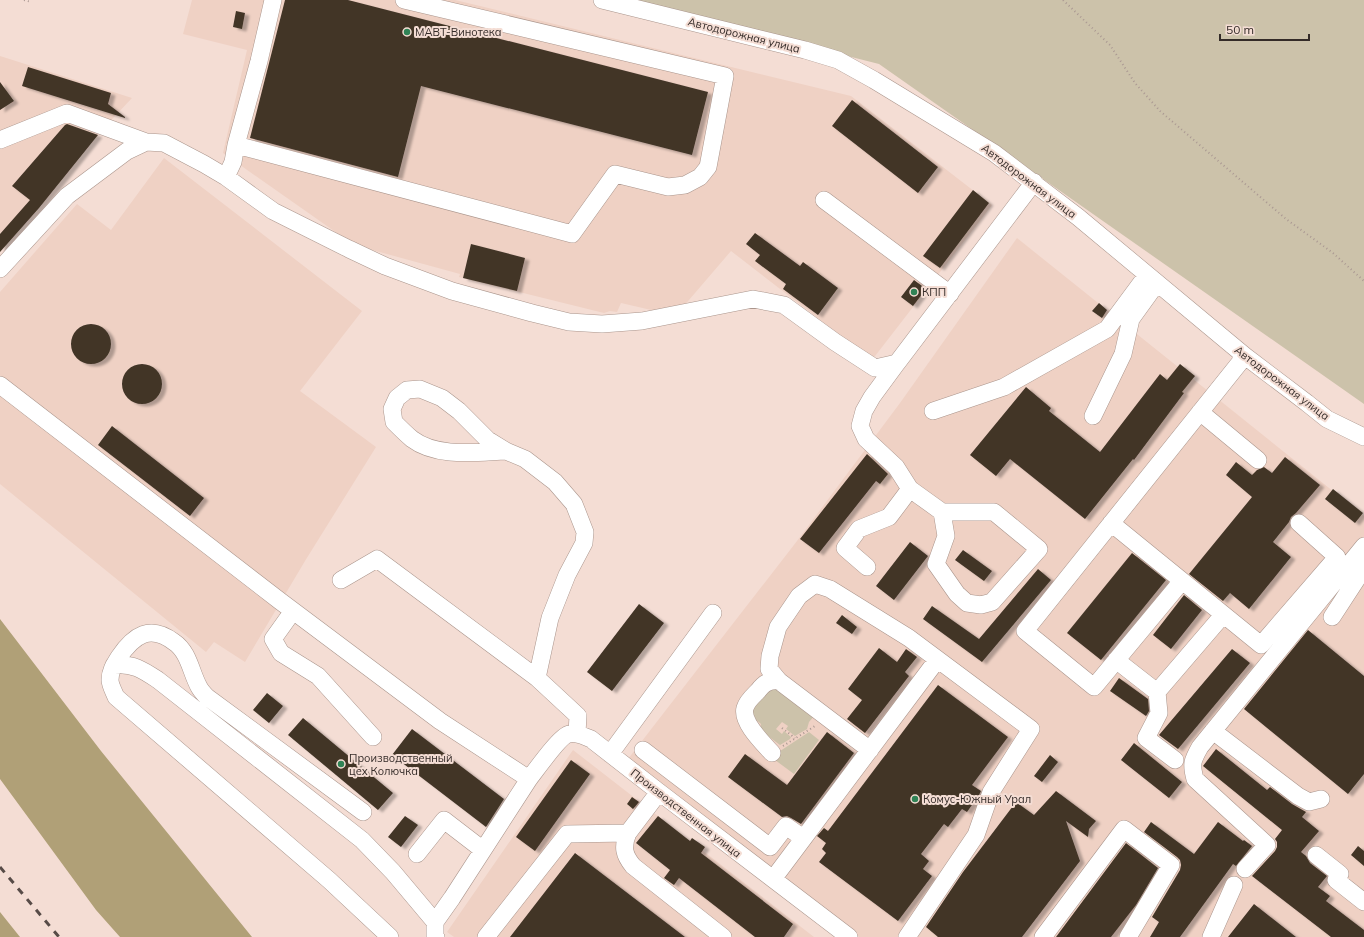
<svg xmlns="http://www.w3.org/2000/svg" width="1364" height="937" font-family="Mulish,sans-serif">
	<defs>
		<filter id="shadow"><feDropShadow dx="4.5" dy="2.5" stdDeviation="1" flood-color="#0004"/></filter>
	</defs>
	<rect width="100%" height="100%" fill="#f4ddd4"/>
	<path fill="#efd1c4" d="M192,0H455L851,96L992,205L872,360L731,251L683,307L660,312L621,303L617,312L610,311L604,313L463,278L459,277L460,274L354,245L223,153L247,50L183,34Z
		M0,56L132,98L99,133L39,208L0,252Z
		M164,158L362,311L300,391L376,447L305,561L245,662L214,642L206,652L0,484V292L77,204L111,230Z
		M1017,238L1364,516V937H859L628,759L797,541L900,403Z
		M573,750L814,937H454L447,932Z"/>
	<path fill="#ccc2aa" d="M627,0H1364V404L879,64Z
		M776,686L814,716L809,722L807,729L795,736L786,729L788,726L782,722L776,729L782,734L784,731L791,737L790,739L780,745L760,730L761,724L752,716L749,709L765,689Z
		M809,732L819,740L794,774L771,757Z"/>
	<path fill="#b0a077" d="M0,619L101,751L252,937H120L96,910L0,779Z
		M0,912L20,937H0Z"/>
	<path fill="#423528" filter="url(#shadow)" d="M285,0H348L708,92L692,155L421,86L398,177L250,138Z
		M236,11L245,13L242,29L233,27Z
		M28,67L111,93L108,104L125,117V118L22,86Z
		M0,82L14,101L0,110Z
		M852,100L938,167L918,193L832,126Z
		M67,124L98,135L39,208L0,252V234L30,200L12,186L65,125Z
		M973,190L989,203L940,268L923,256Z
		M755,233L800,266L803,262L838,288L818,315L783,289L786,284L755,261L760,255L746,244Z
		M471,244L525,258L517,291L463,278Z
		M914,280L926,289L913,306L901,297Z
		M1099,303L1107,310L1102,318L1092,311Z
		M71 344a20 20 0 1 1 40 0a20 20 0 1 1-40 0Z
		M122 384a20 20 0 1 1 40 0a20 20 0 1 1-40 0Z
		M1180,364L1195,376L1182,392L1184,393L1134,460L1133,459L1085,519L1010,459L996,476L970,455L1026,387L1051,408L1049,411L1100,452L1160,374L1167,380Z
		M112,426L204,498L190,516L98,445Z
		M867,454L888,474L880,484L876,481L819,553L800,539Z
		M1285,457L1320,485L1296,513L1291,517L1289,522L1273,542L1291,557L1249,609L1230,593L1223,601L1189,574L1252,497L1226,475L1236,462L1252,475L1257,470L1264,467L1272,473Z
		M1333,489L1363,513L1355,523L1325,499Z
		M910,542L928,556L894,600L876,586Z
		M963,550L992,571L984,581L955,560Z
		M1132,553L1166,580L1101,660L1067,633Z
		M1038,569L1051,580L982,662L923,619L932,606L979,639Z
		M1184,595L1202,610L1171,649L1153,635Z
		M639,604L664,623L612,691L587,672Z
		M842,615L857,627L852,634L836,623Z
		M1308,630L1364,676V774L1348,794L1244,709Z
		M879,648L897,662L906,649L917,657L905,672L909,676L865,733L847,719L862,700L848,689Z
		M1232,649L1250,663L1178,749L1159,735Z
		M1119,678L1148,699L1149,711L1146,716L1110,691Z
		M938,685L1008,737L972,785L981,791L979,795L967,812L962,809L948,827L944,824L921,854L929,861L923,869L932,876L898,921L819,862L826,853L822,849L826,843L817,836L824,828L828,831Z
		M267,693L283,706L269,723L253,710Z
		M303,718L393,793L378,810L288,735Z
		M412,729L504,799L486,827L392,755Z
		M827,732L854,753L801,824L791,818L787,816L782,817L728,777L745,754L787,785Z
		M1134,743L1182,782L1169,798L1121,760Z
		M1216,749L1267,790L1270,787L1292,804L1306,812L1302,817L1319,831L1301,852L1306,856L1310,863L1327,876L1318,887L1330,896L1326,901L1364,930V937H1331L1252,876L1275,851L1277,847V842L1275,839L1282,830L1203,766Z
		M1050,755L1058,762L1042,782L1034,776Z
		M571,760L590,774L535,851L516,837Z
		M1056,791L1096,821L1089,829L1088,837L1066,821L1080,861L1022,937H938L926,927L963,872L1016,802L1034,815Z
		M632,797L639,802L633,809L627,804Z
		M405,816L418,825L401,847L388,837Z
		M658,816L690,841L692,838L705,847L701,853L793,924L784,937H755L679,878L674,885L664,878L670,870L636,843Z
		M1151,822L1194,854L1218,822L1243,841L1244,840L1252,846L1236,866L1233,864L1180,937H1150L1159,922L1152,917L1180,870L1181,865L1180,860L1177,857L1144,832Z
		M1126,843L1158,868L1136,905L1111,937H1056Z
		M1358,846L1364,851V866L1351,855Z
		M575,853L685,937H510Z
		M1254,904L1296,937H1228Z"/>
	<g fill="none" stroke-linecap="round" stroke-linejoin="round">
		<g stroke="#aa958c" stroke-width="18">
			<path id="minor" d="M602,0L805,50L838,60L874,80L994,153L1078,217L1245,356L1307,403L1327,419L1364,437
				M0,140L67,113L146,142
				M236,145L572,234L615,174L668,187L685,185L700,177L708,167L725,76L404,0
				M226,177L233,162L236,145L259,61L273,0
				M824,200L950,294
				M0,269L67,196L127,151L146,142L164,143L204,164L226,177L273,211L349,249L385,266L452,291L532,313L569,322L602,324L642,321L753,299L784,305L835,342L875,368L897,363L1034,182
				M897,363L872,397L864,411L860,426L866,439L896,467L910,489L942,512L946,536L936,564L957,594L967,603L981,605L992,602L1039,549L994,512H942
				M0,385L280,601L440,721L529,779L452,898L435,922V936L436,937
				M933,411L1004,387L1107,329L1147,275
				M1200,412L1258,460
				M1093,416L1123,354L1131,319L1157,283
				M506,451C477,452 437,458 412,439C406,434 400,428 394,422L392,409L397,398L407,390L420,389L442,398L459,411L488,440L506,451L525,459L555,482L574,504L585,532L584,543L567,575L550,618L537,678L578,716L577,733
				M1111,523L1261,645L1337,557L1299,523
				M867,567L845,548L859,529L889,517L910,489
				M341,580L377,559L537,678
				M1182,581L1094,687L1025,631L1245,356
				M293,611L273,639L281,653L318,676L373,737
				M1332,617L1364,568
				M1116,660L1157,692L1223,615
				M114,665C133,663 143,670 158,680L362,840L393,872L435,922
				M1157,692L1159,713L1146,738L1175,760
				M1213,731L1298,796L1309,802L1321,799
				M643,750L770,847L786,826L803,838
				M870,750L779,681L769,669L770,656L778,627L799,596L815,584L830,589L909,638L1031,729L991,792L976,835L907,937
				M772,753C763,743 741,722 745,708C747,701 753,696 758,691C764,683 769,680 779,681
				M610,754L713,613
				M529,779C536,770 560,736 569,734C577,732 583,736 591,739L659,792L849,937
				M659,792L628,833C622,847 624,855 633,866L723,937
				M363,812L207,697C204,694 201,691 199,687C191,673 189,652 174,642C150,624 134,635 119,657C114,665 110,671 110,680C110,685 114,692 116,697L329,880L390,937
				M417,854L444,820L483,850
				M1316,855L1340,874L1336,880L1364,902
				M1245,869L1267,845L1195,779C1191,764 1192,761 1200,747L1364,546
				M773,879L937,660
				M486,937L567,834L628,833
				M1043,937L1124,829L1171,865L1128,937
				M1211,937L1234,885"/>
		</g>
		<path stroke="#aa9892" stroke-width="2" stroke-dasharray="1 3" stroke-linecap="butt" d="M24,0L31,2
			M1063,0L1110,45L1135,83L1160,111L1286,219L1333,253L1364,281
			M782,728L795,738
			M783,746L815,726"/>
		<use href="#minor" stroke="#fff" stroke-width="17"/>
		<path stroke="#574b47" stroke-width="3" stroke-dasharray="7 7" stroke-linecap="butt" d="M0,867L59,937"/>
	</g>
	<g fill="#308356" stroke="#f4ddd4" stroke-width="1.5">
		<circle cx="407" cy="32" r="4"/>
		<circle cx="914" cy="292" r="4"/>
		<circle cx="341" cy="764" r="4"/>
		<circle cx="915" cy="799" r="4"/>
	</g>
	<g text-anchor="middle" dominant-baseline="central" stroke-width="4" stroke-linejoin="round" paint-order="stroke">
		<g font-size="11" fill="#342b28" stroke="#f4ddd4" text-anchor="start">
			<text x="415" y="32">МАВТ-Винотека</text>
			<text x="922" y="292">КПП</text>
			<text x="349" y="758">Производственный<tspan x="349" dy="13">цех Колючка</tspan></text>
			<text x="923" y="799">Комус-Южный Урал</text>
		</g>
		<g font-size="11" fill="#342b28" stroke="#f4ddd4">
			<text transform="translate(744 35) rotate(14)">Автодорожная улица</text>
			<text transform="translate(1029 181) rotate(37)">Автодорожная улица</text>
			<text transform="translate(1282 383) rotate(37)">Автодорожная улица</text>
			<text transform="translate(686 813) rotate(38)">Производственная улица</text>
		</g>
	</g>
	<path d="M1220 34v6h89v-6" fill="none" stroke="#342b28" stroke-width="2"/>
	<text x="1226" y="34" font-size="12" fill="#342b28" stroke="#f4ddd4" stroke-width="3" paint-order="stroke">50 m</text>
</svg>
